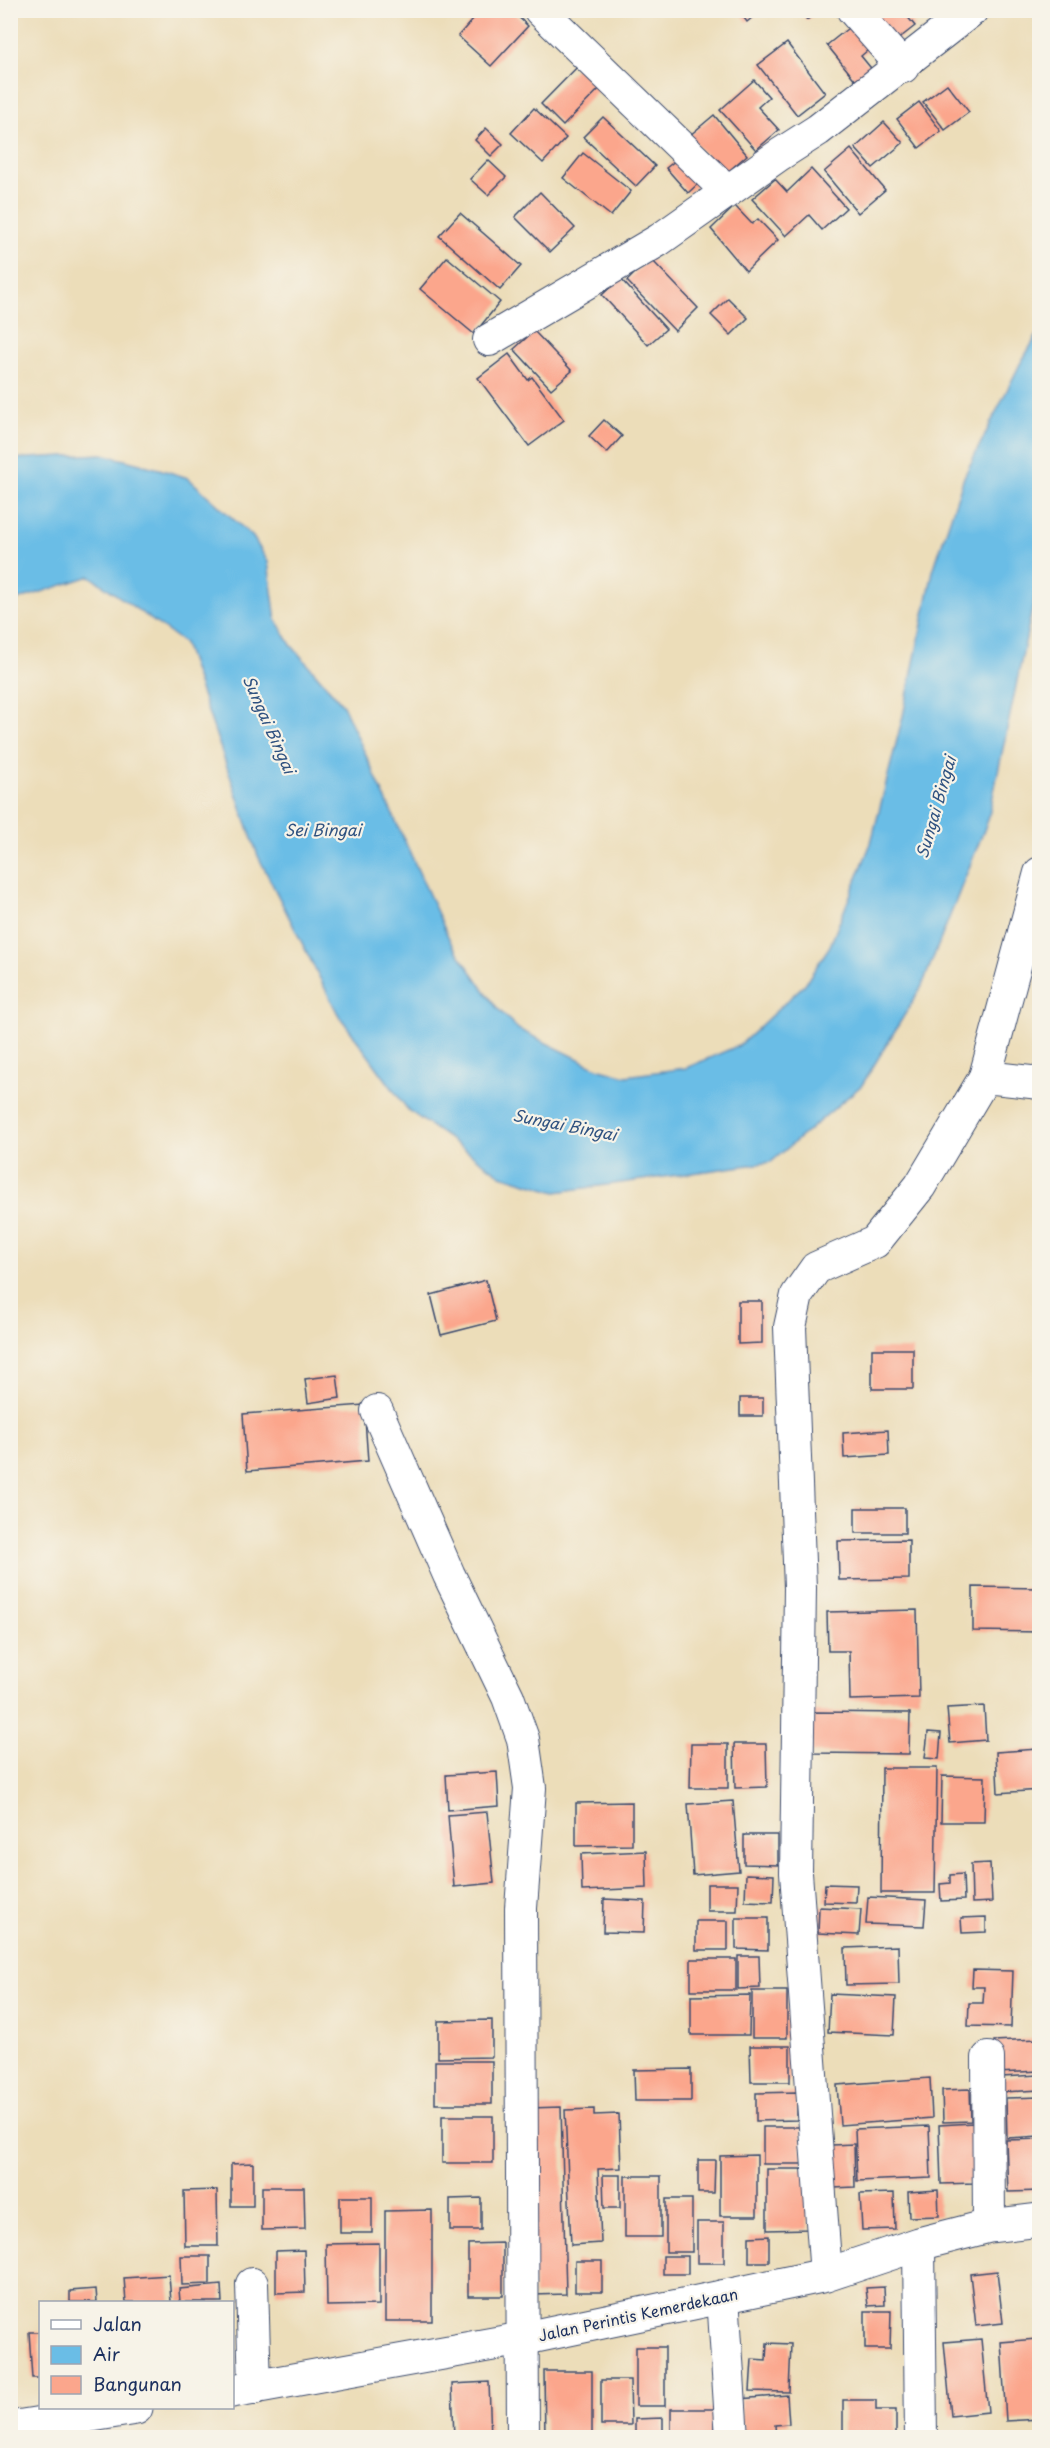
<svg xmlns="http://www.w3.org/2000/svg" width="1050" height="2448" viewBox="0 0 1050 2448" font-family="'Playpen Sans',sans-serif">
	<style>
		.water { fill: #6abde6; stroke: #4276a2; stroke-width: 1.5 }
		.building { fill: #fba68c }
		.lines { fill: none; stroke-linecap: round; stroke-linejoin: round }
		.street-casing { stroke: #3a496c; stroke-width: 34 }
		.secondary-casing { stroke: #3a496c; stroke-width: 35 }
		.street { stroke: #fff; stroke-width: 32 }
		.secondary { stroke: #fff; stroke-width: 33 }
		.labels { text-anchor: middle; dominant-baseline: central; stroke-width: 4.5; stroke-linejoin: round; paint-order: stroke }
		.street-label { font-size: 15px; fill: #1b2f5e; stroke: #f7f3e8 }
		.water-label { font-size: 16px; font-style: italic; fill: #2f5280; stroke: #f7f3e8 }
	</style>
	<rect width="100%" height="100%" fill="#f7f3e8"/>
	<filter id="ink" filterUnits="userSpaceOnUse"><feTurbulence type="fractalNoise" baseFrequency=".0167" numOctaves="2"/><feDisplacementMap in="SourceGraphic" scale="12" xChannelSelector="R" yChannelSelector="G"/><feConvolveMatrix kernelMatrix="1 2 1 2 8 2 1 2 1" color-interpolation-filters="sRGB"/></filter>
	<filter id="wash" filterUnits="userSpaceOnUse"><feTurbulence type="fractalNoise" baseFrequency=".008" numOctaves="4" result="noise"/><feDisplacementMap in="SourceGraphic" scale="24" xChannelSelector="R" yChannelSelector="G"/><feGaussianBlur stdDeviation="1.35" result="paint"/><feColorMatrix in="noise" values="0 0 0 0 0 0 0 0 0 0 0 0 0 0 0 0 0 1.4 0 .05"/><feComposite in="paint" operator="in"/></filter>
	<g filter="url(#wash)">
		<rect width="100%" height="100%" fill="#ecddb9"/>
		<path class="water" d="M1039,332V576L988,820L922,986L862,1085L771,1162L556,1192L501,1175L408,1110L338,1014L258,856L184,643L90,576L11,602V459L102,454L159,469L188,478L253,537L268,562L276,620L291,645L343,705L451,943L497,1008L518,1029L597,1068L626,1076L686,1068L740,1045L805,984L830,946L871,843L903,716L933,571L964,477L1020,364Z"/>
		<g id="blocks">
			<g class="building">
				<path d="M481,10H511L528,26L491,66L458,36Z"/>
				<path d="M738,10H761L747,22Z"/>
				<path d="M799,10H819L807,20Z"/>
				<path d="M865,10H902L915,26L892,44Z"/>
				<path d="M857,21L875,44L861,56L879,78L864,91L827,45Z"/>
				<path d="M787,43L825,93L797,115L758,65Z"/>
				<path d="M583,61L605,83L563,126L541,104Z"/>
				<path d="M754,80L769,97L758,107L779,130L756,150L720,110Z"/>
				<path d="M947,84L969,112L945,130L923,102Z"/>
				<path d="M919,102L941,131L919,148L897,119Z"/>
				<path d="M534,108L566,138L543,163L511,133Z"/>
				<path d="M714,115L747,155L723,176L689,136Z"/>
				<path d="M603,117L655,166L636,186L583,137Z"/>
				<path d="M884,122L903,143L873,168L855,148Z"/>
				<path d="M486,128L503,144L491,156L475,140Z"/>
				<path d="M851,149L885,190L858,213L824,172Z"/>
				<path d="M583,153L631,191L611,216L563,178Z"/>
				<path d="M681,156L702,180L688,193L666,168Z"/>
				<path d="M488,160L506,177L488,195L470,179Z"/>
				<path d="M811,169L846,208L822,230L809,215L786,236L752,199L775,179L787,192Z"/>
				<path d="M540,192L575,228L550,252L515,217Z"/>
				<path d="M735,206L752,224L758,219L778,240L746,271L711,229Z"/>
				<path d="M460,213L521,266L500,290L439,236Z"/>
				<path d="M447,257L500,302L474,334L420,289Z"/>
				<path d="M650,258L698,308L675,331L627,281Z"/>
				<path d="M620,278L666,329L648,345L602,295Z"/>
				<path d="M728,298L748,318L731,335L711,315Z"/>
				<path d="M534,331L572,371L551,389L514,349Z"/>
				<path d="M509,354L528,380L532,377L564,420L529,446L478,378Z"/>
				<path d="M604,420L622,436L607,453L589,436Z"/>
				<path d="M486,1280L496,1321L441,1335L431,1295Z"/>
				<path d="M738,1301H762V1343L738,1344Z"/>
				<rect x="872" y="1349" width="41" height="40"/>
				<path d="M337,1375L340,1398L308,1403L305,1379Z"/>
				<rect x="740" y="1398" width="23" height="18"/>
				<path d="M364,1405L368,1461L247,1471L243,1414Z"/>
				<path d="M888,1430L889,1455L844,1458L843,1433Z"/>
				<rect x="855" y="1508" width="50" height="25"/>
				<path d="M909,1540V1579L839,1580L838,1541Z"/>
				<path d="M973,1587L1040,1588V1632L973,1631Z"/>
				<path d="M917,1610L919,1698L850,1700L849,1651H828L827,1612Z"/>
				<path d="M984,1706L986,1740L950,1743L947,1708Z"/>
				<path d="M812,1712L910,1713L909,1754L812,1753Z"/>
				<path d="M928,1732L941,1733L939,1759L925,1758Z"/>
				<path d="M691,1744H728V1788H690Z"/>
				<path d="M734,1744H766L767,1787L735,1788Z"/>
				<path d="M1038,1749L1040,1790L998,1793L996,1752Z"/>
				<path d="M882,1768H937L935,1893H881Z"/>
				<path d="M497,1772L499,1806L448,1810L446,1775Z"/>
				<path d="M942,1776L985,1777L984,1822H941Z"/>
				<path d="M733,1801L739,1871L693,1875L688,1804Z"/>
				<path d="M632,1802V1845L576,1846V1803Z"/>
				<path d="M487,1812L494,1883L454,1887L448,1815Z"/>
				<path d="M744,1835H778V1865L744,1864Z"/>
				<path d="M646,1851L647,1888L582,1891L581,1854Z"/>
				<path d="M990,1863L992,1902L972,1903L971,1864Z"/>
				<path d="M746,1874L774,1875L773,1902L745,1901Z"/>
				<path d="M963,1874L964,1900L941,1901L940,1884L950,1883V1875Z"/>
				<path d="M707,1884H738L737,1911H707Z"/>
				<path d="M825,1884L857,1885L856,1903L824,1902Z"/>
				<path d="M868,1897L926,1900L924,1926L866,1924Z"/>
				<path d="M604,1899L645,1901L644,1933L603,1932Z"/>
				<path d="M819,1907L861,1909L859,1935L818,1933Z"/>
				<path d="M986,1917V1932L962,1933L961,1918Z"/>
				<path d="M736,1918H768V1950L736,1949Z"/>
				<rect x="696" y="1921" width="32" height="29"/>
				<path d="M898,1946L899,1984L846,1985L845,1948Z"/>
				<path d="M738,1956H759L760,1988L738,1989Z"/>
				<rect x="691" y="1959" width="45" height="31"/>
				<path d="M973,1970L1013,1971L1011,2027L968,2026L969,2003H983L984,1987H972Z"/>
				<rect x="752" y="1991" width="35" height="47"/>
				<path d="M830,1994L896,1997L894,2035L828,2032Z"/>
				<path d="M750,1995L749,2035H691V1996Z"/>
				<path d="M492,2020V2057L438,2058V2021Z"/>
				<path d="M1039,2039L1040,2071L995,2073L994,2041Z"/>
				<path d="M750,2046H790V2082H751Z"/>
				<rect x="435" y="2061" width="57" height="43"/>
				<path d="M691,2069V2101H635L634,2070Z"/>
				<path d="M1040,2075V2090L1002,2092L1001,2077Z"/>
				<path d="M930,2078L932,2118L840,2125L837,2085Z"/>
				<path d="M970,2089L971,2121L943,2122L942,2090Z"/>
				<path d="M797,2092V2120L756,2121V2093Z"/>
				<path d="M1040,2097V2136L1007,2138L1006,2098Z"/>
				<path d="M561,2107L566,2294L534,2295L529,2108Z"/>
				<path d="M594,2109V2115L619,2114L621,2168L598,2169L601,2243L571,2245L565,2110Z"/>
				<rect x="442" y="2116" width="51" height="47"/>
				<path d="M973,2123L975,2183L941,2184L939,2125Z"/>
				<path d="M929,2126L931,2178L857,2181L855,2129Z"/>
				<rect x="763" y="2127" width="39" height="37"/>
				<path d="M1040,2139V2191L1008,2192L1006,2140Z"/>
				<path d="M854,2144L855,2187L834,2188L832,2145Z"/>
				<path d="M757,2155V2216H720V2156Z"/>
				<path d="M698,2160H715L714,2193H698Z"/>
				<path d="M253,2163V2206H231V2164Z"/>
				<path d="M767,2169H808V2229L767,2230Z"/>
				<path d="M603,2175H620V2208H604Z"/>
				<rect x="625" y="2176" width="36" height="61"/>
				<path d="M262,2187H304L305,2229L262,2230Z"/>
				<path d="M217,2190L218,2246H185L184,2191Z"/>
				<path d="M938,2190L939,2216L909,2217L908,2192Z"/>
				<path d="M894,2193L895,2229L862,2230L860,2194Z"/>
				<rect x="340" y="2197" width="32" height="36"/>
				<path d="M481,2198V2230H450V2199Z"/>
				<rect x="666" y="2199" width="26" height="53"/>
				<path d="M432,2210V2321H385V2211Z"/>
				<rect x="697" y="2222" width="27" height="41"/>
				<path d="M769,2236V2262H749V2237Z"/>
				<path d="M379,2243V2305L327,2306L326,2244Z"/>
				<path d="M503,2243V2296H468V2244Z"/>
				<path d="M304,2250L305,2292L276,2293V2251Z"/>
				<path d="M181,2256H210V2284L182,2285Z"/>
				<rect x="663" y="2256" width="25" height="18"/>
				<rect x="575" y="2261" width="27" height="31"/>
				<path d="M997,2271L1003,2323L976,2326L970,2274Z"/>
				<path d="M169,2275L171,2302H126L124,2278Z"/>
				<path d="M221,2285L222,2302H180L179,2289Z"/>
				<path d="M884,2287L885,2305L868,2306L866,2288Z"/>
				<path d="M96,2289L97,2302H70V2291Z"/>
				<path d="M865,2311H891L890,2349H865Z"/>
				<path d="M29,2332H40V2378H32Z"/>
				<path d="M981,2339L988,2412L951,2416L944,2342Z"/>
				<path d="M1037,2339L1040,2346V2419L1006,2421L1001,2342Z"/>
				<path d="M767,2343L791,2344L789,2392L750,2391L752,2359L766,2360Z"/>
				<rect x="636" y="2347" width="29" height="59"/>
				<path d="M544,2371H592V2438H545Z"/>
				<path d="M601,2380H630L631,2425H601Z"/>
				<path d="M489,2382L491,2438H454L452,2384Z"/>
				<path d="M787,2395L789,2424L775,2425L776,2438H743L740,2399Z"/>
				<path d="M843,2400H876V2410H896V2438H843Z"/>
				<rect x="671" y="2409" width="44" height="29"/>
				<path d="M663,2418V2438H635V2419Z"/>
				<rect x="597" y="2435" width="28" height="3"/>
			</g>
		</g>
	</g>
	<g filter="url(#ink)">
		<use href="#blocks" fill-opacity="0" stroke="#3a496c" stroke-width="1.5"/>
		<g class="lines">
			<g class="street-casing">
				<g id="street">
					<path d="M540,10L727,191"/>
					<path d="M853,10L903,67"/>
					<path d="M489,340L659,240L779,155L818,130L972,10"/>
					<path d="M985,1077L1040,1083"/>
					<path d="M377,1411L449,1575L508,1697L523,1739L530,1788L521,1908L523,2438"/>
					<path d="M988,2058L989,2226"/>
					<path d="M919,2244L921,2438"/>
					<path d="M826,2275L796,1873L800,1588L790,1327L797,1295L816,1268L875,1242L920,1186L985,1077L1040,873"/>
					<path d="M252,2284L255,2388"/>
					<path d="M723,2296L732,2438"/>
				</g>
			</g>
			<g class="secondary-casing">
				<g id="secondary">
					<path d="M232,2391L521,2339L826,2275L919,2244L989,2226L1040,2220"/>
					<path d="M10,2428L136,2408"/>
				</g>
			</g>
			<use href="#street" class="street"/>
			<use href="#secondary" class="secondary"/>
		</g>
	</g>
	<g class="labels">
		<g class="street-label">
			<text transform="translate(638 2314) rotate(-12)">Jalan Perintis Kemerdekaan</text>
		</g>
		<g class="water-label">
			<text transform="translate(270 724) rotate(66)">Sungai Bingai</text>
			<text transform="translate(935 807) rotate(-74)">Sungai Bingai</text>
			<text x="323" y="829">Sei Bingai</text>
			<text transform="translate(565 1124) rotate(11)">Sungai Bingai</text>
		</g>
	</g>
	<rect width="1050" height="2448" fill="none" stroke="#f7f3e8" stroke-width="36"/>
	<rect x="39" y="2301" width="195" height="108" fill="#f7f3e8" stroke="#9fa5b1" stroke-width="1.5"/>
	<rect x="51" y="2320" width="30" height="9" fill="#ffffff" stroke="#9fa5b1" stroke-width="1.5"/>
	<text x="93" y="2331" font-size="18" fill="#1b2f5e">Jalan</text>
	<rect x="51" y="2346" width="30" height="18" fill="#6abde6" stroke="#9fa5b1" stroke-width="1.5"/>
	<text x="93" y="2361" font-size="18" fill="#1b2f5e">Air</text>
	<rect x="51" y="2376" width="30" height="18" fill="#fba68c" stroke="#9fa5b1" stroke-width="1.5"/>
	<text x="93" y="2391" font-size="18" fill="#1b2f5e">Bangunan</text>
</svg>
